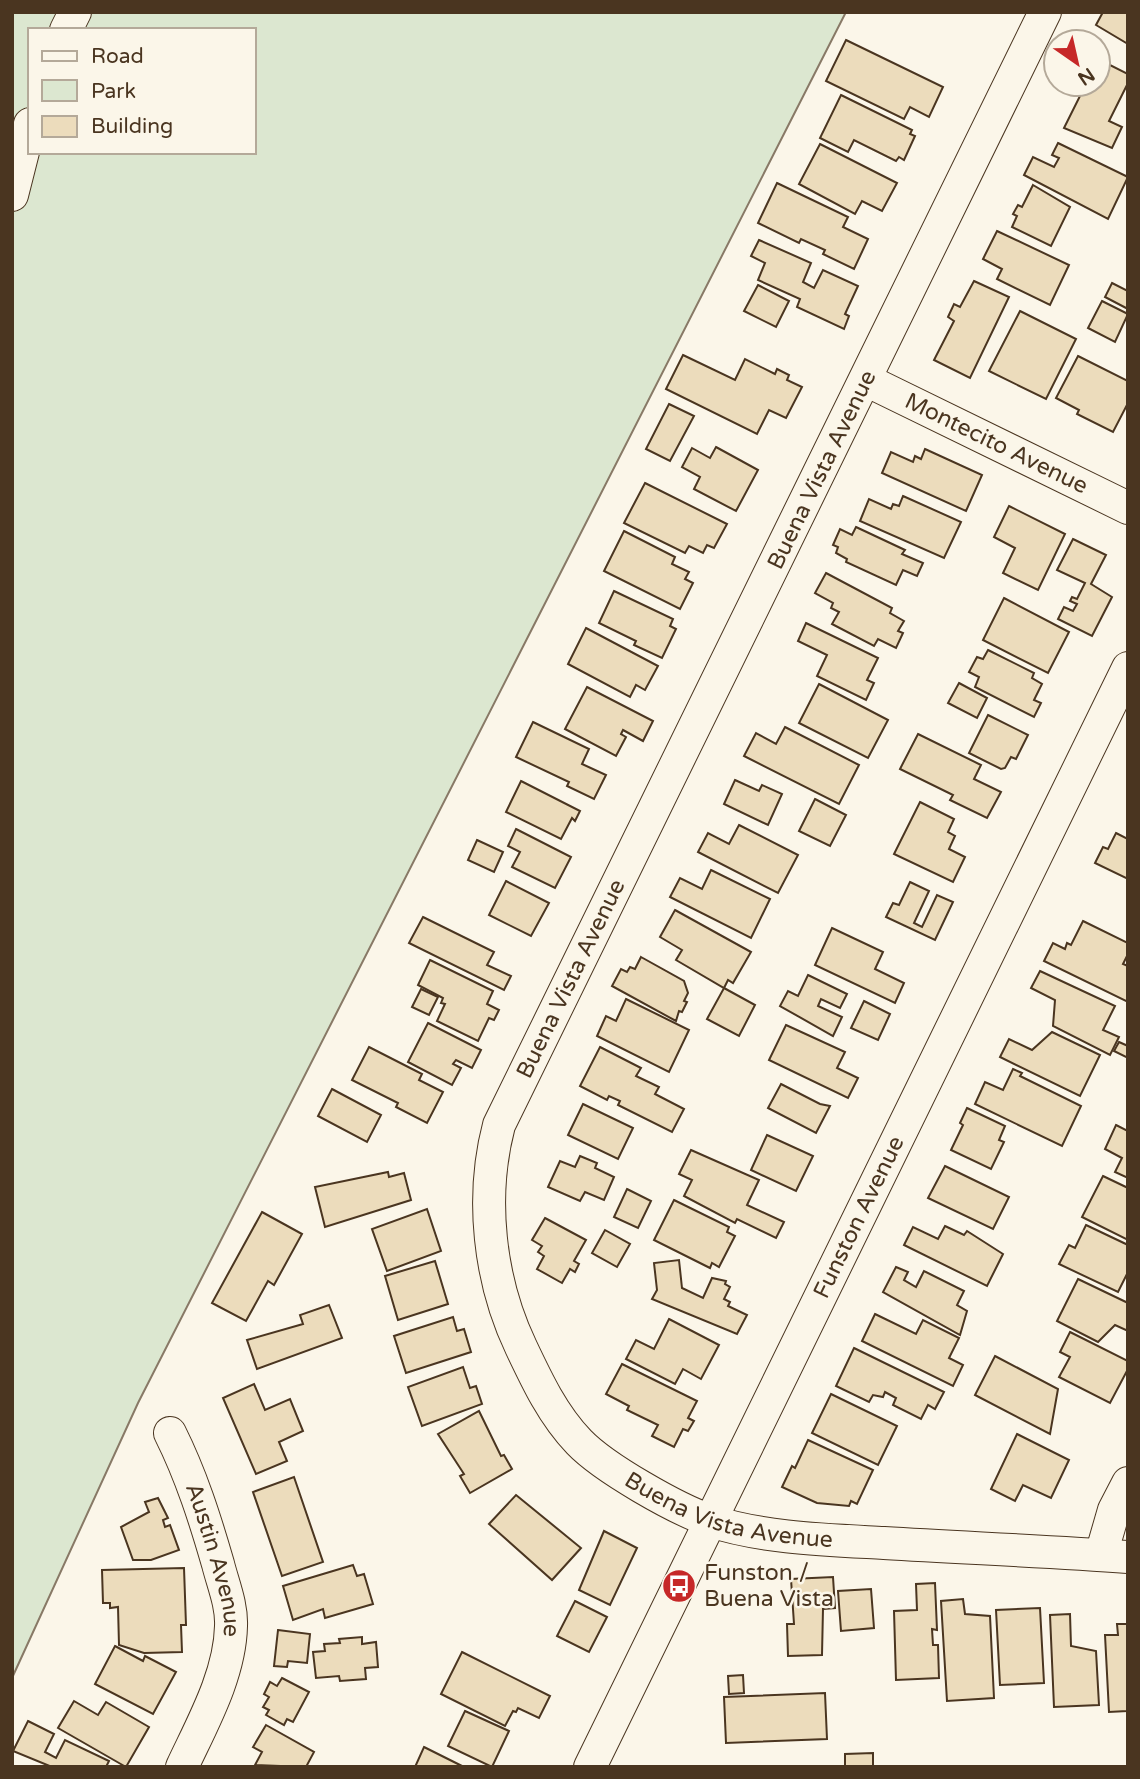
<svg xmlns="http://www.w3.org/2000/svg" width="1140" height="1779" viewBox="0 0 1140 1779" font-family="'Varela Round',sans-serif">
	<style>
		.green { fill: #dce7d0; stroke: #887966; stroke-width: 2; fill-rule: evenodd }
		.building { fill: #ecdcbc; stroke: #4a3520; stroke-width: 2 }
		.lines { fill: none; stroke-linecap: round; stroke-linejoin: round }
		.minor-casing { stroke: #4a3520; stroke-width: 34 }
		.minor { stroke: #fbf6e9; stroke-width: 32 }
		.labels { text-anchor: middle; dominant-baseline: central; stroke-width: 5; stroke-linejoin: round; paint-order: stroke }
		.street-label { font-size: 23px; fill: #4a3520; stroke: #fbf6e9 }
		.poi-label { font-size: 23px; fill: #4a3520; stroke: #fbf6e9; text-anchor: start }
	</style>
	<rect width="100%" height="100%" fill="#fbf6e9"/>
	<path class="green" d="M12,12H846L138,1403L12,1678ZM30,30H254V152H30Z"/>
	<g class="building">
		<path d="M1103,12H1128V44L1096,25Z"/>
		<path d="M846,40L943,87L929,117L910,107L904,119L826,81Z"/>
		<path d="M1098,59L1128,74V83L1109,121L1122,127L1112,148L1064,128L1080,96L1076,94L1081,84H1098Z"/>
		<path d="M841,95L912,130L910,134L915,136L904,160L899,157L896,161L854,140L848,152L820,138Z"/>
		<path d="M1058,143L1128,177L1108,219L1024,175L1033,157L1054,167L1059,158L1052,155Z"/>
		<path d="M820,144L897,183L882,211L862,201L855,214L799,184Z"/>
		<path d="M777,183L848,217L843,227L868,239L854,269L823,254L825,250L801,239L799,243L758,223Z"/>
		<path d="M1033,185L1070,207L1051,246L1012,227L1017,216L1013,214L1018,205L1022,207Z"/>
		<path d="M997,231L1069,265L1050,305L997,279L1002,269L983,259Z"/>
		<path d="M759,240L811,263L803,282L814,288L823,270L858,286L845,314L849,316L844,329L797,307L800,299L758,280L765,263L751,256Z"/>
		<path d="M974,281L1009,297L970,378L934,360L954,321L948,317L954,304L960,307Z"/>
		<path d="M1112,283L1128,291V309L1105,297Z"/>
		<path d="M758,285L789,301L776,327L744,311Z"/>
		<path d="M1102,301L1128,314L1115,342L1088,328Z"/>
		<path d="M1020,311L1076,339L1046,399L989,371Z"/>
		<path d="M683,355L735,380L745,359L775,374L777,369L789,375L787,380L802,387L786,418L769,410L757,434L666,389Z"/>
		<path d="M1078,356L1128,381V403L1113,432L1077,414L1079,410L1056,398Z"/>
		<path d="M669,404L694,416L670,461L646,449Z"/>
		<path d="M716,447L758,470L736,511L694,489L700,477L682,467L692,448L710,458Z"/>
		<path d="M925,449L982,475L966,511L882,473L891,452L913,462L915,456L921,459Z"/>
		<path d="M645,483L727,524L714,548L707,545L703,553L689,546L685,553L624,523Z"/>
		<path d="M903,496L961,522L944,558L860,521L869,499L891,509L893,504L899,506Z"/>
		<path d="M1009,506L1065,534L1038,590L1003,573L1015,548L994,537Z"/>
		<path d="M856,527L905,550L902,554L923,563L917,576L903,570L896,585L846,562L847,559L836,553L838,547L833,545L840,529L852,535Z"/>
		<path d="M624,531L675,557L672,564L689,572L685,579L693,583L680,609L604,571Z"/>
		<path d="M1073,539L1106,555L1091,584L1112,597L1092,636L1058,619L1064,607L1073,611L1077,604L1070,601L1072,597L1077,599L1085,583L1057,570Z"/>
		<path d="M826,573L892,608L890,613L904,621L898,631L903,633L896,648L878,639L874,646L832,624L839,612L831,608L833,603L815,593Z"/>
		<path d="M614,591L673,619L670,626L676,629L662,658L634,645L636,641L599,623Z"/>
		<path d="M1004,598L1069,632L1048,673L983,640Z"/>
		<path d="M806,623L878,658L867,680L874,683L866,700L817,676L827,655L798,641Z"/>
		<path d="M586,628L658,666L645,690L636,685L630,697L568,664Z"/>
		<path d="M988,650L1034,673L1032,678L1042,684L1034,700L1041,703L1034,717L975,687L979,677L969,672L977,657L983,659Z"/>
		<path d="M959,683L987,698L977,718L948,703Z"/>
		<path d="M819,684L888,720L868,758L799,723Z"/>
		<path d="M587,687L653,721L643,741L623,730L621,734L626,737L616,756L565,729Z"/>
		<path d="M988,715L1028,735L1016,759L1011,757L1005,768L1001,769L969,753Z"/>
		<path d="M533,722L589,749L582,764L606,775L594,799L567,786L569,782L516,757Z"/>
		<path d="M785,727L859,765L839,804L744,756L756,733L776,744Z"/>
		<path d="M918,734L981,765L974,779L1001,792L987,818L950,800L953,795L900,769Z"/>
		<path d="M735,780L759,791L762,785L782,794L768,825L724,804Z"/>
		<path d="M521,781L580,811L575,821L572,818L561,839L506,812Z"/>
		<path d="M815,799L846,815L830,846L799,831Z"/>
		<path d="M920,802L954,819L948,832L955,836L949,849L965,857L953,882L894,854Z"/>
		<path d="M739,825L798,855L778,893L698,852L708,833L729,844Z"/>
		<path d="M516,829L571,857L555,888L512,867L520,852L508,846Z"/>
		<path d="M1116,833L1128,839V879L1095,863L1103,847L1108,849Z"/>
		<path d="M477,840L503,852L494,872L468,860Z"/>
		<path d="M711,870L770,899L751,938L670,897L680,878L702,889Z"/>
		<path d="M506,881L549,903L531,936L489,915Z"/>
		<path d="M910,882L929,891L914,923L922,927L937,895L953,902L935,940L886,917L893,903L899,905Z"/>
		<path d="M675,910L751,952L733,983L728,980L724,988L676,960L682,950L660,937Z"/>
		<path d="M423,917L494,952L487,965L511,976L504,990L409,943Z"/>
		<path d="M1083,921L1128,943V954L1123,964L1128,966V1002L1044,961L1053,943L1065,949L1067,943L1071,945Z"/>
		<path d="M832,928L883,952L875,969L904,983L895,1003L815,965Z"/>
		<path d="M641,957L684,981L688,993L684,1001L687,1002L682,1012L679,1011L676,1021L612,986L621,969L627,972L630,967L635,969Z"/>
		<path d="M430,960L493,991L487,1004L499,1010L494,1020L489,1018L478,1041L437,1021L445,1004L441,1003L443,998L418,985Z"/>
		<path d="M1040,971L1115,1006L1103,1030L1119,1037L1110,1055L1053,1026L1055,1000L1031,988Z"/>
		<path d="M808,975L847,994L840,1008L821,999L818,1006L842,1017L833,1036L780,1006L788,991L798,996Z"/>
		<path d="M724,988L755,1005L739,1036L707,1019Z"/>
		<path d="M421,989L438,997L429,1015L412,1007Z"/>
		<path d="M626,999L689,1030L669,1072L597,1036L606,1016L616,1021Z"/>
		<path d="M864,1001L890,1014L878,1040L851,1028Z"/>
		<path d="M428,1023L481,1050L472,1068L456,1060L453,1064L461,1068L452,1085L408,1062Z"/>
		<path d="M786,1025L845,1052L837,1068L858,1078L848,1098L769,1060Z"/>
		<path d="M1052,1032L1100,1055L1080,1096L1000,1057L1009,1039L1032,1050Z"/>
		<path d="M1119,1042L1128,1046V1058L1114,1051Z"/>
		<path d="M369,1047L422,1074L419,1080L443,1092L427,1123L396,1107L398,1103L352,1080Z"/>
		<path d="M600,1047L641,1068L636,1076L659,1087L655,1094L684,1109L672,1132L618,1105L620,1101L609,1096L607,1100L580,1086Z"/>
		<path d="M1013,1069L1022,1073L1020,1076L1081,1106L1062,1146L975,1104L985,1082L1003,1090Z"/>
		<path d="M781,1084L820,1104L830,1106L816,1133L768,1108Z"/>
		<path d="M332,1089L381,1115L367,1142L318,1116Z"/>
		<path d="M583,1104L633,1128L618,1159L568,1135Z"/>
		<path d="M967,1108L1005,1126L999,1140L1004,1142L991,1169L951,1150L963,1125L960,1123Z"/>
		<path d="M1116,1125L1128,1131V1178L1115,1172L1122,1158L1105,1149Z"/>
		<path d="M767,1135L813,1156L796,1191L751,1170Z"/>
		<path d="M691,1150L759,1180L747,1205L784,1222L776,1238L737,1219L735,1223L684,1196L692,1180L679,1174Z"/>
		<path d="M580,1156L597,1163L595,1168L614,1177L604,1200L585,1192L580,1201L548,1187L560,1161L575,1167Z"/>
		<path d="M945,1166L1009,1197L993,1229L928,1198Z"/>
		<path d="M388,1172L389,1177L404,1173L411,1200L325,1227L315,1187Z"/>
		<path d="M1103,1176L1128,1188V1240L1082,1217Z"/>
		<path d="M627,1189L651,1201L638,1228L614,1217Z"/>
		<path d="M674,1200L729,1227L727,1232L735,1236L719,1267L712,1263L710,1268L654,1240Z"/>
		<path d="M427,1209L441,1251L387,1271L372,1229Z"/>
		<path d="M262,1212L302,1234L274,1285L268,1281L246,1321L212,1303Z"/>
		<path d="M545,1218L586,1240L574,1261L579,1264L575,1272L570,1269L562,1283L537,1269L544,1256L538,1252L542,1246L532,1240Z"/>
		<path d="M1086,1225L1128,1245V1272L1118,1292L1059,1264L1069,1245L1075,1248Z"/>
		<path d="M945,1226L964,1235L967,1231L1003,1254L987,1286L904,1245L913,1227L938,1239Z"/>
		<path d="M605,1230L630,1244L617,1267L592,1253Z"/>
		<path d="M679,1260L682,1288L703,1298L712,1278L726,1281L725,1284L730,1287L724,1299L730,1302L728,1306L747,1315L737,1334L652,1299L657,1290L654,1263Z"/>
		<path d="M435,1261L448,1304L398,1320L385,1276Z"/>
		<path d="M896,1267L908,1272L904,1280L916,1287L924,1271L964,1291L957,1305L967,1311L960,1335L883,1292Z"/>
		<path d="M1078,1279L1128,1303V1331L1115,1325L1098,1342L1057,1321Z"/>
		<path d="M329,1305L342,1338L257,1369L247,1340L303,1324L300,1315Z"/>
		<path d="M875,1314L916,1334L923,1320L959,1338L949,1358L963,1365L953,1386L862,1341Z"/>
		<path d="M453,1317L457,1331L464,1329L471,1352L406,1373L394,1336Z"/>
		<path d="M669,1319L719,1345L701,1379L683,1369L675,1384L626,1359L636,1340L654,1349Z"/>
		<path d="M1070,1332L1128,1361V1369L1110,1403L1059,1377L1070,1357L1060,1352Z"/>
		<path d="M854,1348L944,1392L935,1409L928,1405L921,1419L893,1405L896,1398L885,1392L883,1397L873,1395L869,1402L836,1386Z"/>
		<path d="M995,1356L1058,1389L1050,1434L975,1395Z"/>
		<path d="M622,1364L697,1401L688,1418L694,1421L688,1431L683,1429L674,1447L652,1436L658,1425L627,1410L629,1406L606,1394Z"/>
		<path d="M463,1367L470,1388L476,1386L482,1404L422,1426L408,1387Z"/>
		<path d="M254,1384L265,1410L290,1399L303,1431L279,1442L287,1461L256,1474L223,1398Z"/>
		<path d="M831,1394L897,1426L878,1465L812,1433Z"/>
		<path d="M479,1411L501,1456L504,1455L512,1469L470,1493L460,1476L464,1474L438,1434Z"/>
		<path d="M1017,1434L1069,1460L1051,1498L1023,1485L1015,1501L991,1489Z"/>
		<path d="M808,1440L873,1470L857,1504L851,1501L849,1506L817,1503L782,1487L792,1466L795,1468Z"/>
		<path d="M294,1477L323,1562L282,1576L253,1492Z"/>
		<path d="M516,1495L581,1548L552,1580L489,1524Z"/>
		<path d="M158,1498L168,1518L163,1520L165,1527L170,1525L179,1550L151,1560H133L121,1527L149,1512L145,1502Z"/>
		<path d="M604,1531L637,1548L610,1605L579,1590Z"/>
		<path d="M353,1565L357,1576L364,1574L373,1604L325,1618L323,1609L293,1620L283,1586Z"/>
		<path d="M184,1568L186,1625H181L182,1652L144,1653L119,1645L118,1607L110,1608V1603H103L102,1570Z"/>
		<path d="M833,1577L835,1608L823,1609L822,1655L788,1656L787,1624H794L791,1579Z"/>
		<path d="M935,1583L937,1630L932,1629L933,1645H938L939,1678L896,1680L894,1611L917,1610L916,1584Z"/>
		<path d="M871,1589L874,1628L841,1631L838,1591Z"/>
		<path d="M963,1599L965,1614L990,1616L994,1698L947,1701L941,1601Z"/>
		<path d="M575,1601L607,1617L589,1652L557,1636Z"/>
		<path d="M1040,1608L1044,1683L1000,1685L996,1610Z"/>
		<path d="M1070,1614L1071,1646L1096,1651L1099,1705L1054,1707L1050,1615Z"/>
		<path d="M1117,1624H1128V1702L1127,1711L1109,1712L1105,1635H1118Z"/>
		<path d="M278,1630L310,1634L307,1663L288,1661L287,1667L274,1666Z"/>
		<path d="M362,1637V1644L376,1642L378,1667L365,1668L366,1679L340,1681L339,1676L316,1678L313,1652L325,1651L324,1644L340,1643L339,1639Z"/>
		<path d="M115,1646L143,1661L145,1656L176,1672L153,1714L95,1684Z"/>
		<path d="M462,1652L550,1696L539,1718L518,1708L516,1712L513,1711L505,1726L441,1694Z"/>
		<path d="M743,1675L744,1693L729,1694L728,1676Z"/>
		<path d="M282,1678L309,1692L293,1722L287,1719L284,1725L266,1715L269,1710L263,1707L269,1697L264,1694L270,1682L277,1686Z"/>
		<path d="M825,1693L827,1739L726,1743L724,1697Z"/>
		<path d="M74,1701L98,1715L106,1702L149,1727L126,1767L58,1728Z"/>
		<path d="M465,1711L509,1731L492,1767L448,1746Z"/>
		<path d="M28,1721L54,1734L45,1752L56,1758L65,1740L109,1761L106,1767H52L13,1751Z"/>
		<path d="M266,1725L314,1752L306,1767L255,1765L262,1752L253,1747Z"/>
		<path d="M424,1747L464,1767H415Z"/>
		<path d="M873,1753V1767H845V1754Z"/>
	</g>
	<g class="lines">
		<g class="minor-casing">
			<g id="minor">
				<path id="s1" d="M1045,12L499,1125C480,1197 489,1280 521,1347C537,1381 553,1415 579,1442C604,1468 676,1509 711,1521C761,1538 830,1540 884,1543C965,1548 1047,1551 1128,1557"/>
				<path d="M66,30L75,12"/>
				<path d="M12,195L30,124"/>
				<path id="s2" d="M866,380L1128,508"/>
				<path id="s3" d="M170,1433C191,1475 205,1519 218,1564C223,1584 232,1605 231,1626C230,1675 202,1724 182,1767"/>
				<path d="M1101,1555L1114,1510L1128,1483"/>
				<path id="s4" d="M590,1767L1128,668"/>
			</g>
		</g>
		<use href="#minor" class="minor"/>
	</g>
	<defs>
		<g id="bus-disc" transform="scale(1.75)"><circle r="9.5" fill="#c62828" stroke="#fbf6e9"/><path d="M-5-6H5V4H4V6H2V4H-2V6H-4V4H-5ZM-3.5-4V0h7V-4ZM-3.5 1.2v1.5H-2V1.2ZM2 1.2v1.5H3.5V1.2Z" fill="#fff"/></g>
	</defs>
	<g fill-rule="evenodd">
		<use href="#bus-disc" x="679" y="1586"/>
	</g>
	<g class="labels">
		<g class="street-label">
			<text stroke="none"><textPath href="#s2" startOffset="145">Montecito Avenue</textPath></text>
			<text transform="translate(822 470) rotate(-64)">Buena Vista Avenue</text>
			<text transform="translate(571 979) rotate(-64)">Buena Vista Avenue</text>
			<text stroke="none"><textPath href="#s4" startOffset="612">Funston Avenue</textPath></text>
			<text stroke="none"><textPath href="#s1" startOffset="1748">Buena Vista Avenue</textPath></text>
			<text stroke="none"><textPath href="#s3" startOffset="135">Austin Avenue</textPath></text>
		</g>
		<g class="poi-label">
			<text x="704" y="1573">Funston /<tspan x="704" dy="26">Buena Vista</tspan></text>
		</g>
	</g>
	<rect width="1140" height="1779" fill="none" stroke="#4a3520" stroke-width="28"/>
	<rect x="28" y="28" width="228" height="126" fill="#fbf6e9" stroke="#b4a999" stroke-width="2"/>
	<rect x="42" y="51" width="35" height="10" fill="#fbf6e9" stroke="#b4a999" stroke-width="2"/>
	<text x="91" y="63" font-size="21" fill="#4a3520">Road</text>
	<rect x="42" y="80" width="35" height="21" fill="#dce7d0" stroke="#b4a999" stroke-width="2"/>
	<text x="91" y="98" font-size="21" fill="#4a3520">Park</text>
	<rect x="42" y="116" width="35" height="21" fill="#ecdcbc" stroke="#b4a999" stroke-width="2"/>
	<text x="91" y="133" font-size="21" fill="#4a3520">Building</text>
	<g transform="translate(1077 63) rotate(146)"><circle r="33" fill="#fbf6e9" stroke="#b4a999" stroke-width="2"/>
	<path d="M0-5L12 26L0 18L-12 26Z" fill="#c62828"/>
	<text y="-10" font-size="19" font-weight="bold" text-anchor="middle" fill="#4a3520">N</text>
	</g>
</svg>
